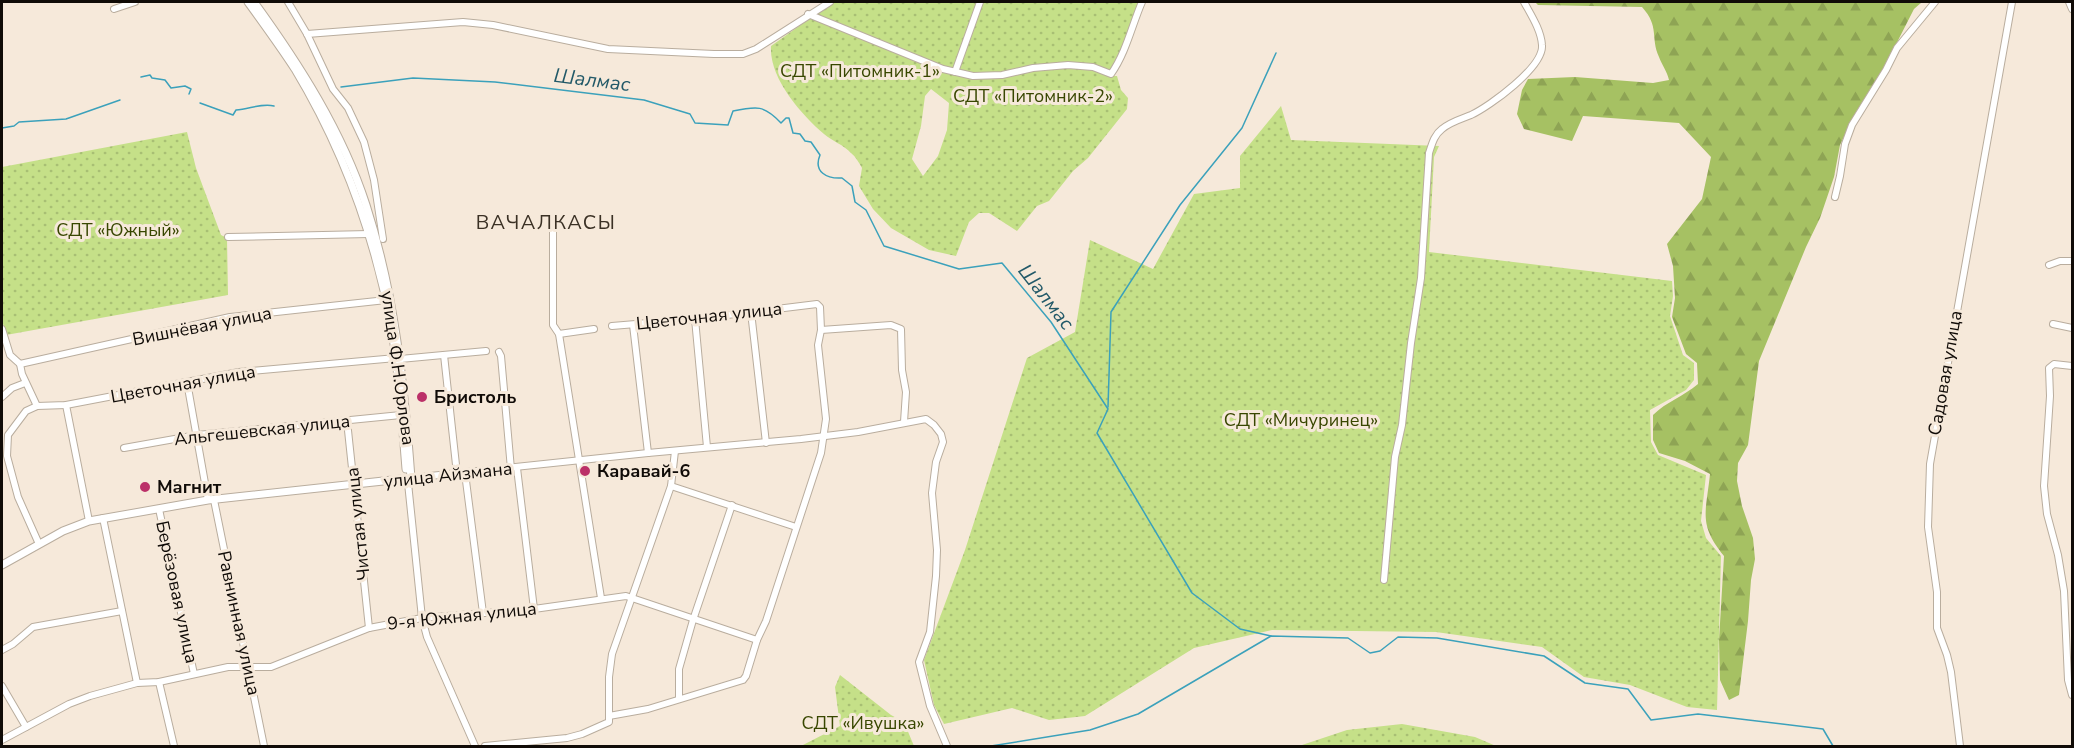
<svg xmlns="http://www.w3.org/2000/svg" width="2074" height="748" viewBox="0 0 2074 748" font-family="'Nunito Sans',sans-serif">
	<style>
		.grass { fill: url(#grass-dots); fill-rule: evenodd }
		.forest { fill: url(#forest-firs) }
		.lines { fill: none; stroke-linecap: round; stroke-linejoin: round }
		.stream { stroke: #3ba1bb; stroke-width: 1.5 }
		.minor-casing { stroke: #b9ad9e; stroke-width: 8 }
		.tertiary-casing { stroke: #b9ad9e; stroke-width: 9 }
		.minor { stroke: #fff; stroke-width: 6 }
		.tertiary { stroke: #fff; stroke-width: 7 }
		.poi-dot { fill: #bb3068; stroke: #f6e9da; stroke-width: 2 }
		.labels { text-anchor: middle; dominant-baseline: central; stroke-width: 6; stroke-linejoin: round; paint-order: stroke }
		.park-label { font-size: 18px; fill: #384700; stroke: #f6e9da }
		.street-label { font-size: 18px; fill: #100b07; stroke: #f6e9da }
		.poi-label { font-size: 18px; font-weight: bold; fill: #100b07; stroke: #f6e9da; text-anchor: start }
		.water-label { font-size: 20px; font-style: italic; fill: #225968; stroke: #f6e9da }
		.neighbourhood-label { font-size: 20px; letter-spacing: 1.5px; fill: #3b3125; stroke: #f6e9da }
	</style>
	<defs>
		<pattern id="grass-dots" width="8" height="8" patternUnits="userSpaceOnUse" patternTransform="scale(1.5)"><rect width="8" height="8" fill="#c5e088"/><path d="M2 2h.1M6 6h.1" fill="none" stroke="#a8bf74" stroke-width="1.8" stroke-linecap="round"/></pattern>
		<pattern id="forest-firs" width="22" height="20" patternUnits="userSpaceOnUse" patternTransform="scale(1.5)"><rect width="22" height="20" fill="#a6c163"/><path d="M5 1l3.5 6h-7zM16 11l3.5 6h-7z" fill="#8ea454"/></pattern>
	</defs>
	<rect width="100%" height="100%" fill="#f6e9da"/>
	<g class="grass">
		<path d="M833,2H1141L1113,76H1117L1121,90L1128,98L1127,109L1088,158L1073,171L1049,201L1037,206L1017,231L989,213H979L969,222L956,256L929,250L891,228L873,209L859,186L862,168C859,163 856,157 851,153C844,145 832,141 824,134C801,114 769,78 771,46ZM931,89L949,103L947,130L938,156L923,176L912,159L921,126L925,96Z"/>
		<path d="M1281,106L1291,140L1439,146L1434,157L1429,252L1672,281L1673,296L1670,316L1683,355L1694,363V380L1686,390L1650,410L1651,442L1658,455L1706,475L1701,521L1706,538L1721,556L1717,710L1687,707L1630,685L1584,677L1542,647L1436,632L1272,630L1194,648L1085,716L1049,720L1012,708L944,724L934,705L924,660L965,550L1027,358L1075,332L1090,240L1153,269L1194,194L1240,188V156Z"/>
		<path d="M187,132L196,168L221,235L227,238L228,295L6,335L2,320V167Z"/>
		<path d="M840,675L891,715L904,722L914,746H801L840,726L835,687Z"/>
		<path d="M1402,724L1475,737L1496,746H1299L1347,730Z"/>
	</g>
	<path class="forest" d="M1535,2H1922L1914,9L1886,64L1856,112L1840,145L1834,177L1820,218L1806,247L1759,361L1748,445L1738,463L1737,481L1742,506L1753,538L1755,559L1751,580L1748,621L1739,695L1729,700L1720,680L1719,640L1724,556C1698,524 1706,513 1710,474L1685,461L1659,453L1653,440V415C1666,402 1684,396 1698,384L1697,363L1686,354L1672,317L1675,298L1673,266L1667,244L1702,199L1711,157L1679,123L1583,116L1572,141L1524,129L1517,114L1522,90L1528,79L1575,77L1653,83L1669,80C1667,71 1662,65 1659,57C1650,37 1660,27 1642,7L1538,5Z"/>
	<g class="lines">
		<g class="stream">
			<path d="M141,77L150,75L152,78L165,80L171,88L185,86L191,89L189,94"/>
			<path d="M341,87L413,78L495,82L644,100L690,114L695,123L728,125L733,111C757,106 764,105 781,123L786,118H789L793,133L800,134L805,141L811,142L820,155C813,172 827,179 842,178L852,186L855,202L866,210L884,246L959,269L1002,263L1051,322L1108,409L1097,433L1192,593L1240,629L1271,636"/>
			<path d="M200,103L233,115L236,110C250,109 261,103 274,106"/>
			<path d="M2,128L14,126L19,122L66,119L120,100"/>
			<path d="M1108,407L1111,312L1180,205L1242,128L1276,53"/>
			<path d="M991,746L1090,730L1138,714L1271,636L1348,638L1370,653L1380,651L1398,637L1437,638L1544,656L1585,683L1628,689L1651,720L1698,714L1823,729L1833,746"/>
		</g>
		<g class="minor-casing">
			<g id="minor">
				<path d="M288,2L307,34L333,89L348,108L364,142L374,180L383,239"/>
				<path d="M2069,2L2072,9"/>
				<path d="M114,9L135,2"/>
				<path d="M808,14L943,69L973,76L1002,75L1033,68L1068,65L1093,67L1111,74C1126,53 1132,25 1142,2"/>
				<path d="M307,34L463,22L493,25L608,49L714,54H743L756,49L830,2"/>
				<path d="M955,72L980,2"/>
				<path d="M1835,197L1840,176L1845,144L1852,125L1886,70L1897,48L1935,2"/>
				<path d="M553,229V325L559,334L601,598"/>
				<path d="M228,237L369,234"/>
				<path d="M2049,265L2060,261H2072"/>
				<path d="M751,312L766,443"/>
				<path d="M695,319L707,447"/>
				<path d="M2053,324L2072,328"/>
				<path d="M633,325L648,453"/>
				<path d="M2,329L10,355L20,364L22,374L37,406"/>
				<path d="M821,330L891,325L901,329L902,370L906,392L904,422"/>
				<path d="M559,334L594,329"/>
				<path d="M499,352L501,356L511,469"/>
				<path d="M444,355L457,474"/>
				<path d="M400,359L486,351"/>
				<path d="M20,364L230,317L386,300"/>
				<path d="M2072,366L2054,364L2049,368L2050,396L2044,486L2047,514L2058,555L2064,591L2068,680L2072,695"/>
				<path d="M187,382L208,500"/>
				<path d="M2,397L12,388L25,383"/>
				<path d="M66,405L89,521"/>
				<path d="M347,421L369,628"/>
				<path d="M124,448L197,435L401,415"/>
				<path d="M517,468L534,609"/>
				<path d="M465,473L483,613"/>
				<path d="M408,483L422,618L427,637L475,746"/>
				<path d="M409,485L411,478L648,453L801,439L858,432L926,419L934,425L941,434L943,442L936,462L932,493L937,550L936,576L930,632L919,662L930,706L947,746"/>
				<path d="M671,486L796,527"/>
				<path d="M214,500L264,746"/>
				<path d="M159,509L194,674"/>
				<path d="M103,518L137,683"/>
				<path d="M39,544L18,497L7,456L8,435L26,411L37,406L66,405L239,372L396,358"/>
				<path d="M1384,580L1395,457L1402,425L1411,343L1421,278L1429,153C1432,144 1434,135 1442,129C1450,122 1461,119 1471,115C1490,106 1544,67 1542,45C1541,30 1531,15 1524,2"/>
				<path d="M2,650L13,644L33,627L122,611"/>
				<path d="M159,682L174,746"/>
				<path d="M2,686L26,727"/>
				<path d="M679,698V669L693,620L732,505"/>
				<path d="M609,716L648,709L743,680L746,676L757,640L766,621L821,453L826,419L818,345L821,330L820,307L817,304L695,319L612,326"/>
				<path d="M2,740L69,704L90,696L137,683L159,682L228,667H271L369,628L422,618L534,609L626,596L757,640"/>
				<path d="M485,746L567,738L582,734L609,722V677L612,654L671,486L675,451"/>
				<path d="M1960,746L1951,672L1947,655L1937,628V592L1928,527L1930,464L2012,2"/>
			</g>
		</g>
		<g class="tertiary-casing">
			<g id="tertiary">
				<path d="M248,2C264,24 280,46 295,69C342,147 374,234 391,324C399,372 402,420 406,469"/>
				<path d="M2,565L63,531L89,521L208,500L411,478C404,384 395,295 366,205C342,131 299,64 254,2"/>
			</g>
		</g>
		<use href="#minor" class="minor"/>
		<use href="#tertiary" class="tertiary"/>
	</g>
	<g class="poi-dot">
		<circle cx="422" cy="397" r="6"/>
		<circle cx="585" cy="471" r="6"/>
		<circle cx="145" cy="487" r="6"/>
	</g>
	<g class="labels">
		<g class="park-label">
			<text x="860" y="71">СДТ «Питомник-1»</text>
			<text x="1033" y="96">СДТ «Питомник-2»</text>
			<text x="118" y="230">СДТ «Южный»</text>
			<text x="1301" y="420">СДТ «Мичуринец»</text>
			<text x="863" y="723">СДТ «Ивушка»</text>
		</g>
		<g class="street-label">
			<text transform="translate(709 316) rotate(-6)">Цветочная улица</text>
			<text transform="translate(202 326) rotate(-11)">Вишнёвая улица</text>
			<text transform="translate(398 368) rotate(82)">улица Ф.Н.Орлова</text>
			<text transform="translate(1945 373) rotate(-80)">Садовая улица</text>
			<text transform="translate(183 384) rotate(-10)">Цветочная улица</text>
			<text transform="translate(262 430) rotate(-6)">Альгешевская улица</text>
			<text transform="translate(448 475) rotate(-6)">улица Айзмана</text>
			<text transform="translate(358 524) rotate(-96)">Чистая улица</text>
			<text transform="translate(177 592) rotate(78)">Берёзовая улица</text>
			<text transform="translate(462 616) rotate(-6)">9-я Южная улица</text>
			<text transform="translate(239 623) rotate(78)">Равнинная улица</text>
		</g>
		<g class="poi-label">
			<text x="434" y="397">Бристоль</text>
			<text x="597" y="471">Каравай-6</text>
			<text x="157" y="487">Магнит</text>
		</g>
		<g class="water-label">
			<text transform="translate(592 80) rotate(7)">Шалмас</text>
			<text transform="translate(1046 297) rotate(52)">Шалмас</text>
		</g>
		<g class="neighbourhood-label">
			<text x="546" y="222">ВАЧАЛКАСЫ</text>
		</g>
	</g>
	<rect width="2074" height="748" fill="none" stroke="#100b07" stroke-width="6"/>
</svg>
